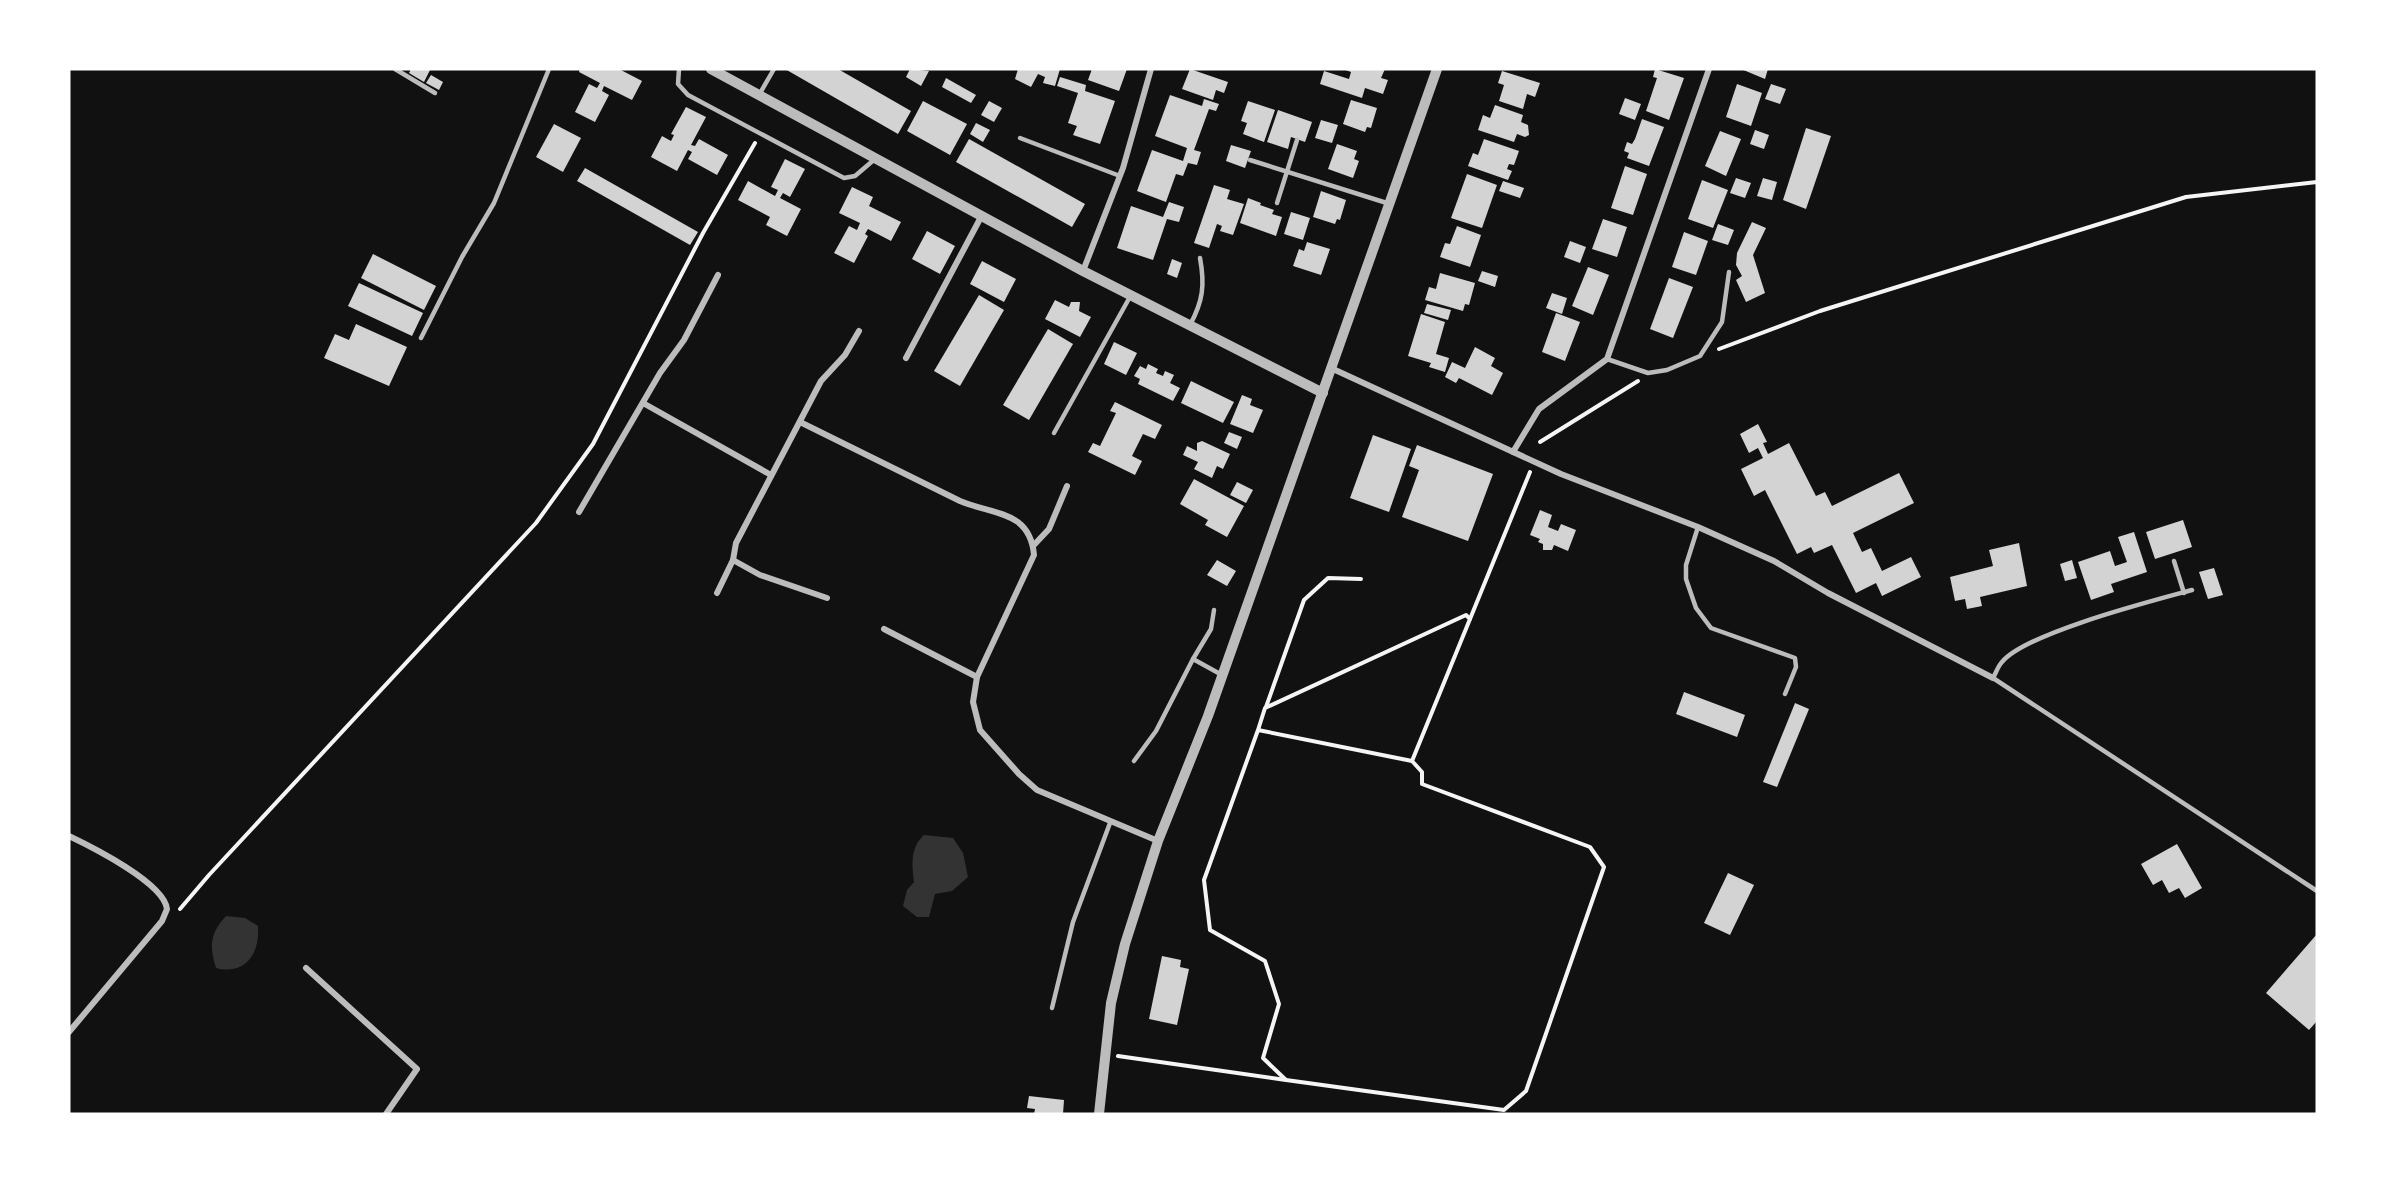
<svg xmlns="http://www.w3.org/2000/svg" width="2386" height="1183" viewBox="0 0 2386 1183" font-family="'Nunito Sans',sans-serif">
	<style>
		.water { fill: #333 }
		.building { fill: #d3d3d3 }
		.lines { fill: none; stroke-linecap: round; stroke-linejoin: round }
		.path { stroke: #f5f5f5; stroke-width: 4 }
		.service { stroke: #bcbcbc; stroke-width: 4.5 }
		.minor { stroke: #bcbcbc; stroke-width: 6 }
		.tertiary { stroke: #bcbcbc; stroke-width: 10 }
	</style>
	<rect width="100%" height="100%" fill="#111"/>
	<g class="water">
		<path d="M924,835L953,838L963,853L968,877L952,891L935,894L929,917H917L903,906L907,890L914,882C912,864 910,848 924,835Z"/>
		<path d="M226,916L245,918L258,926C260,953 246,976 216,968C209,946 210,933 226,916Z"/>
	</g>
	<g class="building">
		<path d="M411,69H429L430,70L424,82L409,73Z"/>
		<path d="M580,69H619L642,81L632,100L604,86L602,91L609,95L595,122L575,112L589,84L597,88L600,83L579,72Z"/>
		<path d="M785,69H838L911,111L898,134Z"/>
		<path d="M910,69L929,71L921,86L906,77Z"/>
		<path d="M1018,69H1060L1055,86L1043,83L1045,77L1038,74L1031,87L1015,79Z"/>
		<path d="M1092,69H1127L1119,91L1088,80Z"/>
		<path d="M1190,69L1228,82L1224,93L1216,90L1213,100L1182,89Z"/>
		<path d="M1343,69H1385L1381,78L1388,80L1383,94L1365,88L1362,98L1320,84L1324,71L1349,79L1351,72Z"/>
		<path d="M1655,69L1684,78L1669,120L1646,111L1657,78L1653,77Z"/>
		<path d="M1741,69H1768L1765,79Z"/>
		<path d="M1502,71L1540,83L1535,97L1527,94L1523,109L1499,101L1504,85L1498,83Z"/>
		<path d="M431,75L443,82L439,90L426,83Z"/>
		<path d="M1060,77L1086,85L1085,91L1115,101L1100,144L1073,135L1077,126L1068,123L1078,93L1057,86Z"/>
		<path d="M946,78L976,95L971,103L942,87Z"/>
		<path d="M1737,84L1762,93L1751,126L1726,117Z"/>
		<path d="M1771,84L1786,89L1780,104L1765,99Z"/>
		<path d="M1170,95L1202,106L1204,99L1219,104L1216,111L1209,109L1194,150L1201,152L1197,165L1188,163L1183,176L1176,174L1166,202L1137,191L1152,150L1183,161L1187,148L1155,136Z"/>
		<path d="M1625,98L1641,104L1635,120L1619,114Z"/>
		<path d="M1351,100L1377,108L1371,128L1367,127L1365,132L1343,124Z"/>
		<path d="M923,101L967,124L950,155L907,131Z"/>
		<path d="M989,101L1002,108L994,122L981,115Z"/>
		<path d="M1248,101L1275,110L1264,142L1243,134L1247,123L1241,121Z"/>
		<path d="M1495,105L1523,115L1521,122L1528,125L1529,135L1525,137L1517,134L1514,142L1478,130L1483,115L1490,118Z"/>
		<path d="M686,107L706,117L691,145L695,146L699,139L728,155L717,175L688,159L692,152L688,150L677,171L651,157L662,136L671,141L674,135L671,134Z"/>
		<path d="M1278,110L1312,122L1305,142L1291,137L1288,149L1267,142Z"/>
		<path d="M1642,119L1664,127L1649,166L1627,158L1629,153L1624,151L1627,142L1632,144L1635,139Z"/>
		<path d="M1321,120L1338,125L1332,143L1315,138Z"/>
		<path d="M976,123L990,130L983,142L970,134Z"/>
		<path d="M554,124L581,138L563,172L536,157Z"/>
		<path d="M1806,128L1831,136L1806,209L1783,200Z"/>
		<path d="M1755,130L1769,135L1764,149L1750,144Z"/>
		<path d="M1720,131L1741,139L1726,176L1705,166Z"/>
		<path d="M969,139L1085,204L1072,227L956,162Z"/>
		<path d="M1484,139L1519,151L1514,165L1509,164L1507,169L1512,171L1508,180L1468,166L1473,153L1478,155Z"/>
		<path d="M1337,144L1357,151L1354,159L1359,161L1353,178L1328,169Z"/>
		<path d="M1231,145L1251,151L1245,168L1226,161Z"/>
		<path d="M785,159L805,169L790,197L783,193L780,198L801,209L787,236L766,225L770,217L738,200L748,181L775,196L778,190L771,187Z"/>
		<path d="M1625,166L1647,174L1633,215L1611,208Z"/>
		<path d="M585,168L698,232L690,245L577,181Z"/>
		<path d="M1467,174L1497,185L1482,228L1451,218Z"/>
		<path d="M1736,178L1751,183L1745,198L1730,193Z"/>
		<path d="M1763,178L1777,182L1772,200L1757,196Z"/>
		<path d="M1702,180L1728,190L1713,228L1688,219Z"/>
		<path d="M1503,181L1524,188L1520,198L1499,191Z"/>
		<path d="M1214,185L1230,190L1227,199L1244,204L1233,235L1220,231L1222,226L1217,224L1209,248L1194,243Z"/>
		<path d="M852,187L873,197L869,206L901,222L891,241L868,229L865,234L868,236L854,263L834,253L849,226L857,230L860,223L839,213Z"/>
		<path d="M1321,191L1346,200L1340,220L1337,219L1335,224L1313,217Z"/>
		<path d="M1248,198L1261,203L1260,205L1274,210L1272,214L1282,217L1276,236L1240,223Z"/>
		<path d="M1169,202L1184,207L1179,222L1167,219L1153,260L1117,248L1131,206L1163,217Z"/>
		<path d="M1291,212L1310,218L1303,240L1284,234Z"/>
		<path d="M1603,219L1627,227L1617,257L1592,249Z"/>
		<path d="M1752,222L1766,228L1753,255L1765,293L1746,302L1736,280L1742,276L1736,265L1737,253Z"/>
		<path d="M1718,224L1734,230L1728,245L1712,240Z"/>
		<path d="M1457,226L1481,235L1470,267L1440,257L1445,243L1450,244Z"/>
		<path d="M927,231L955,246L940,274L912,259Z"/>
		<path d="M1684,232L1708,241L1696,275L1672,267Z"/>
		<path d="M1570,241L1586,247L1580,263L1564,257Z"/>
		<path d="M1307,242L1330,249L1321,275L1293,266L1299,249L1304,251Z"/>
		<path d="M373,254L436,286L424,310L361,278Z"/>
		<path d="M1172,259L1182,263L1177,278L1167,274Z"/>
		<path d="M982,261L1016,279L1004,302L970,284Z"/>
		<path d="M1588,267L1609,275L1593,315L1572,306Z"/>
		<path d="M1482,271L1498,276L1495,287L1478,281Z"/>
		<path d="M1440,273L1475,283L1469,305L1465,304L1463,311L1425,300L1429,287L1436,289Z"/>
		<path d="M1669,278L1693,287L1673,338L1650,329Z"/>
		<path d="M359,283L423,313L412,336L348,306Z"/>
		<path d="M1552,293L1567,298L1562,314L1546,308Z"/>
		<path d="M979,295L1004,310L960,386L934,371Z"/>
		<path d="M1055,300L1069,307L1071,302H1080L1079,311L1091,317L1080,337L1045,319Z"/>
		<path d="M1427,304L1451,310L1448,320L1424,313Z"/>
		<path d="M1556,313L1580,322L1565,361L1542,352Z"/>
		<path d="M1421,314L1445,322L1436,354L1449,358L1445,372L1429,367L1431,363L1408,356Z"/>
		<path d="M356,324L407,347L389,386L324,358L335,334L349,340Z"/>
		<path d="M1048,329L1073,344L1029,420L1003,405Z"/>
		<path d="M1114,342L1137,353L1126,375L1104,364Z"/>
		<path d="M1475,347L1495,358L1491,366L1503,373L1492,395L1459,378L1456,383L1445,377L1452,362L1465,368Z"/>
		<path d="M1148,364L1158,369L1156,373L1163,376L1165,371L1174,375L1170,383L1180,388L1173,401L1138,384L1140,379L1134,376L1140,366L1146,369Z"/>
		<path d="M1191,381L1234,402L1223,423L1181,403Z"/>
		<path d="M1242,395L1252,399L1250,405L1263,410L1253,433L1230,424Z"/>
		<path d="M1115,402L1162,425L1155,439L1143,434L1132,456L1142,461L1135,475L1088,452L1093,443L1100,446L1116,413L1110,411Z"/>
		<path d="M1758,424L1767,442L1763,443L1768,454L1789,443L1816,496L1825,492L1832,506L1899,473L1914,503L1853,533L1862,552L1871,548L1882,571L1911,557L1921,577L1882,596L1876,583L1856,593L1832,545L1814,553L1811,547L1797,554L1765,490L1754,496L1741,469L1763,458L1758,448L1749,453L1740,434Z"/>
		<path d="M1229,432L1242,437L1237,449L1224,443Z"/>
		<path d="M1373,435L1411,449L1389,512L1350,498Z"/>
		<path d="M1202,441L1230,454L1223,469L1217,466L1212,478L1194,469L1198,462L1183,455L1187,446L1197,451V443Z"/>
		<path d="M1417,445L1493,474L1468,541L1402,517L1419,470L1409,466Z"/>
		<path d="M1194,479L1244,506L1227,537L1205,525L1208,520L1180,504Z"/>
		<path d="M1237,482L1253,490L1246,503L1230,495Z"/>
		<path d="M1540,510L1552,515L1548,527L1558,531L1561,524L1576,530L1568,551L1554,545L1552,550H1543V544L1538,542L1540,539L1530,535Z"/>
		<path d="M2183,520L2192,547L2155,559L2146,532Z"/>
		<path d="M2134,532L2147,572L2111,584L2114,592L2091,600L2078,562L2110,551L2115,566L2127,562L2118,537Z"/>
		<path d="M2019,543L2027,586L1980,597L1982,606L1967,609L1965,599L1955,601L1950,577L1993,566L1989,550Z"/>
		<path d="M1217,560L1236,571L1227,586L1207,575Z"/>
		<path d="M2072,560L2077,578L2065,581L2060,564Z"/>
		<path d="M2214,568L2223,595L2208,599L2199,572Z"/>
		<path d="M1684,692L1745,715L1737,737L1676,714Z"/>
		<path d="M1795,703L1809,709L1777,787L1763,782Z"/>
		<path d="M2177,844L2202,888L2185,898L2179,888L2169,893L2162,880L2153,885L2141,864Z"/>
		<path d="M1728,873L1754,885L1730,935L1704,923Z"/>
		<path d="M2317,934V1021L2309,1030L2266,993Z"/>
		<path d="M1162,956L1181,960L1180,967L1189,969L1177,1025L1149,1019Z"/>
		<path d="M1029,1096L1064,1100L1063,1114H1034L1035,1109L1027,1108Z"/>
	</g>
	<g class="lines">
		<g class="path">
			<path d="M1719,349L1820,311L2186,197L2317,182"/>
			<path d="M1540,442L1638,381"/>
			<path d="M1470,619L1530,472"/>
			<path d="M1266,707L1304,600L1328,578L1361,579"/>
			<path d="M1258,730L1204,880L1210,930L1265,961L1279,1004L1263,1058L1286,1080L1504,1110L1526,1091L1604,867L1590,847L1422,784V772L1412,761L1258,730L1265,708L1466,615L1470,619L1412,761"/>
			<path d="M180,909L209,875L536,523L593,444L703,233L755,143"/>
			<path d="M1118,1056L1286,1080"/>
		</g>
		<g class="service">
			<path d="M395,69L435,93"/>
			<path d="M679,69L678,84L688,95L844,178L855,176L875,159"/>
			<path d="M759,95L774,69"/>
			<path d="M1020,138L1120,176"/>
			<path d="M1250,160L1390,204"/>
			<path d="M1277,203L1297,140"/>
			<path d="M1190,325C1203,301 1205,285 1200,258"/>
			<path d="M421,338L462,257L494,203L549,69"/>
			<path d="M1607,359L1648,373L1667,370L1700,356L1722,322L1729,272"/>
			<path d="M1054,433L1131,295"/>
			<path d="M1698,527L1686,565V579L1696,608L1711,628L1795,658L1796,667L1785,694"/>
			<path d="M2174,561L2184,593"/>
			<path d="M2192,590C2152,601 2026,633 2002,662C1998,666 1996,673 1993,678L2317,891"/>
			<path d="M1193,659L1211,629L1214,610"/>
			<path d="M1134,761L1156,731L1193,659L1222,675"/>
			<path d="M1052,1008L1073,922L1110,823"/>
		</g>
		<g class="minor">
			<path d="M1083,271L1123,168L1151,69"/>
			<path d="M906,358L981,217"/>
			<path d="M1333,369L1561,474L1698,527L1774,561L1828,593L1993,678"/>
			<path d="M643,403L771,475"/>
			<path d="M800,422L960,501C993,515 1030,510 1034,555L977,677L973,702L980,730L1019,774L1037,790L1158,841"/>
			<path d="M1513,452L1539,409L1607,359L1709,69"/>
			<path d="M579,512L660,373L684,340L718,275"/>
			<path d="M1033,546L1049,529L1067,486"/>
			<path d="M733,560L760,575L827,598"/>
			<path d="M717,593L733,560L736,543L821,381L845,355L859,331"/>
			<path d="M884,629L977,677"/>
			<path d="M69,836C92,847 164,883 167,909L162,921L69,1032"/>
			<path d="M306,968L417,1069L386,1114"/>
		</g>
		<g class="tertiary">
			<path d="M711,69L1083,271L1323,393"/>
			<path d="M1099,1114L1111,1003L1125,944L1158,841L1208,716L1437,69"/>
		</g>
	</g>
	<rect width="2386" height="1183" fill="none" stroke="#ffffff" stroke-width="141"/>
</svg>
